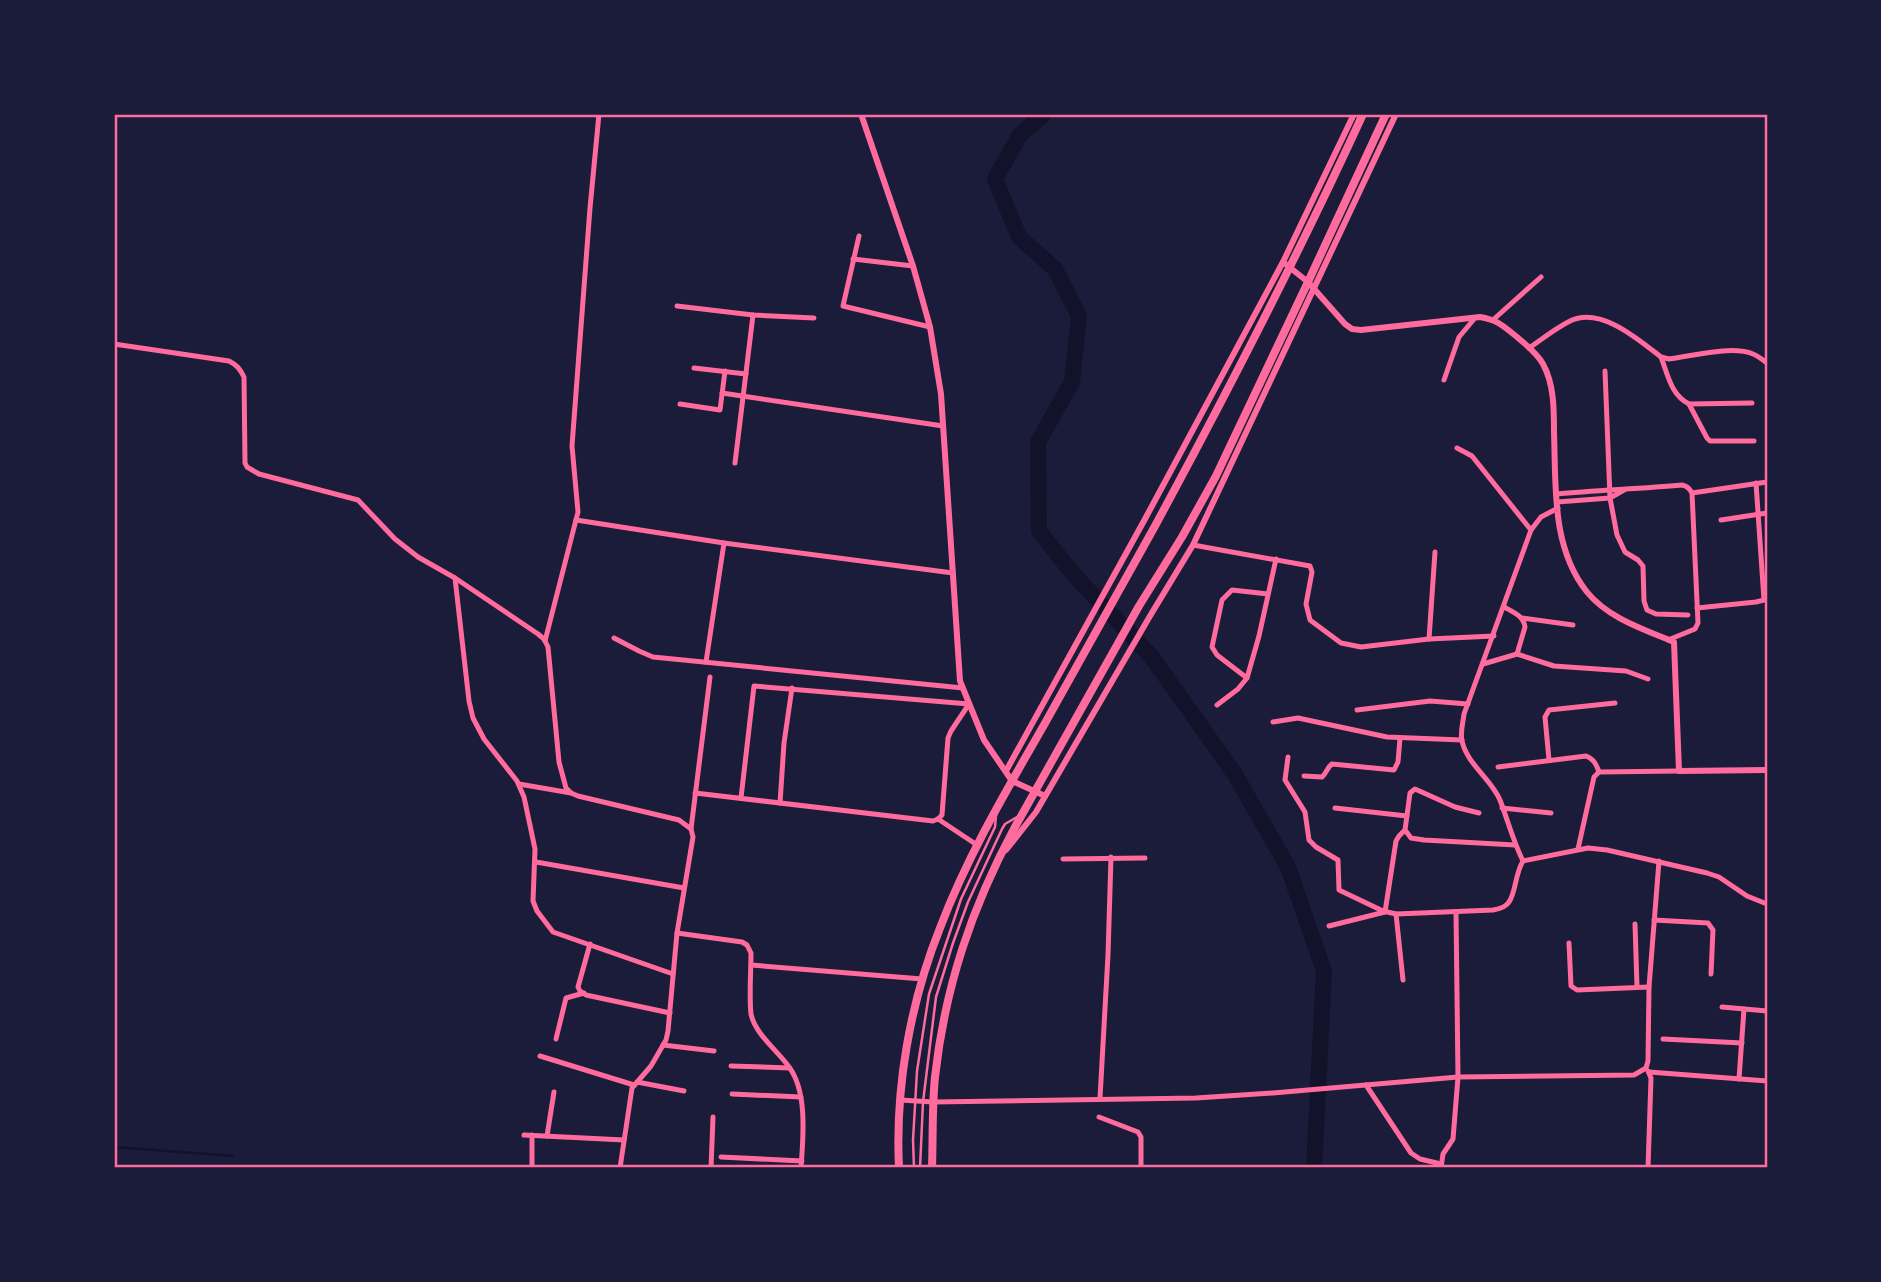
<svg xmlns="http://www.w3.org/2000/svg" width="1881" height="1282" viewBox="0 0 1881 1282" font-family="Spectral,serif">
	<style>
		.lines { fill: none; stroke-linecap: round; stroke-linejoin: round }
		.stream { stroke: #12122b; stroke-width: 2.5 }
		.river { stroke: #12122b; stroke-width: 16 }
		.service { stroke: #ff6b9d; stroke-width: 2.5 }
		.minor { stroke: #ff6b9d; stroke-width: 5 }
		.tertiary { stroke: #ff6b9d; stroke-width: 6 }
		.trunk { stroke: #ff6b9d; stroke-width: 8 }
		.neatline { fill: none; stroke: #ff6b9d; stroke-width: 2.5 }
	</style>
	<rect width="100%" height="100%" fill="#1b1b3a"/>
	<g class="lines">
		<path class="stream" d="M114,1147L234,1156"/>
		<path class="river" d="M1044,114L1020,135L995,179L1019,237L1055,269L1079,316L1072,382L1038,442L1039,531L1075,576L1151,656L1234,773L1288,867L1324,971L1314,1168"/>
		<g class="service">
			<path d="M914,1168L913,1140L917,1071L929,994L961,899L995,827L996,815"/>
			<path d="M920,1168L923,1102L936,997L953,943L968,902L1002,829L1005,824L1017,817"/>
		</g>
		<g class="minor">
			<path d="M859,236L843,306L930,327"/>
			<path d="M853,259L913,266"/>
			<path d="M677,306L753,315L814,318"/>
			<path d="M1494,319L1541,277"/>
			<path d="M114,344L229,361C237,365 240,369 244,377L245,463L247,467L259,474L358,500L395,539L418,557L455,578L538,634L544,639L548,647L559,762L566,788L571,793L578,796L679,820L691,829L693,837L677,933L668,1031L666,1040L651,1066L632,1088L620,1168"/>
			<path d="M1529,348C1542,339 1556,328 1570,321C1600,306 1638,339 1661,357L1669,359C1692,356 1732,345 1753,354C1758,356 1763,360 1767,363"/>
			<path d="M1661,357C1668,375 1671,395 1689,404L1752,403"/>
			<path d="M694,368L746,374"/>
			<path d="M1605,371L1610,498L1617,535L1625,552L1638,560L1643,566L1644,601L1647,610L1656,614L1688,615"/>
			<path d="M1444,380L1459,337L1475,318"/>
			<path d="M722,393L943,426"/>
			<path d="M680,404L720,410L725,371"/>
			<path d="M1689,404L1707,438L1710,441H1754"/>
			<path d="M1457,448L1472,456L1531,530"/>
			<path d="M735,463L753,315"/>
			<path d="M1692,493L1767,482"/>
			<path d="M1556,494C1598,490 1639,489 1682,485C1687,486 1689,488 1692,493L1698,623L1695,629L1668,640"/>
			<path d="M1557,502L1610,498L1624,490"/>
			<path d="M576,520L724,543L953,573"/>
			<path d="M1721,520L1767,513"/>
			<path d="M1193,545L1310,566L1312,572L1306,604L1310,620L1341,643L1361,647L1429,639L1494,636"/>
			<path d="M455,578L469,701L473,718L484,739L517,781L524,797L535,849L533,901L537,911L553,932L673,974"/>
			<path d="M1504,607C1513,612 1524,616 1525,627L1517,654"/>
			<path d="M1697,608L1756,602L1764,600L1756,483"/>
			<path d="M1522,618L1573,625"/>
			<path d="M614,638L639,651L653,657L963,688"/>
			<path d="M1429,639L1435,552"/>
			<path d="M545,641L578,512L572,446L590,208L599,114"/>
			<path d="M706,662L724,543"/>
			<path d="M1483,664L1517,654L1554,666L1626,671L1648,679"/>
			<path d="M1247,678L1217,655L1212,647L1222,600L1232,590L1268,594"/>
			<path d="M1217,705L1238,689L1247,678L1259,636L1276,559"/>
			<path d="M1357,710L1430,701L1468,704"/>
			<path d="M1273,722L1298,718L1387,737L1462,740"/>
			<path d="M1288,757L1285,780L1305,812L1309,840L1316,847L1338,860L1339,890L1383,911L1396,914L1493,910C1499,909 1506,907 1509,902C1516,892 1515,874 1523,861L1588,848L1607,850L1707,873L1719,877L1747,896L1767,904"/>
			<path d="M1549,760L1545,717L1549,710L1615,703"/>
			<path d="M1498,767L1586,756C1594,759 1596,764 1599,772"/>
			<path d="M1304,776L1322,777C1327,773 1327,767 1332,764L1394,770L1398,762L1400,738"/>
			<path d="M519,784L571,793"/>
			<path d="M695,793L933,821L938,819L942,815L948,738L951,731L969,704L754,686L741,798"/>
			<path d="M780,803L784,743L792,688"/>
			<path d="M1335,808L1407,816"/>
			<path d="M1502,808L1551,813"/>
			<path d="M1479,813L1455,807L1415,789L1410,793L1405,830L1411,838L1424,840L1515,845"/>
			<path d="M938,819L977,845"/>
			<path d="M691,829L710,677"/>
			<path d="M1578,849L1594,777L1599,772L1679,771"/>
			<path d="M1063,859L1145,858"/>
			<path d="M1523,861C1513,841 1508,821 1500,800C1491,779 1467,764 1462,741C1460,732 1463,723 1464,714L1531,530L1541,517L1558,508"/>
			<path d="M536,862L684,888"/>
			<path d="M1396,914L1403,980"/>
			<path d="M1654,920L1708,923L1713,930L1711,974"/>
			<path d="M1635,924L1637,987"/>
			<path d="M1329,926L1385,912L1396,841L1399,836L1405,830"/>
			<path d="M677,933L742,942L747,945L751,953C751,972 749,995 751,1014C755,1034 778,1051 789,1067C808,1092 803,1139 801,1168"/>
			<path d="M1569,943L1571,986L1577,990L1649,987"/>
			<path d="M590,944L578,987L580,991L586,995L670,1013"/>
			<path d="M751,965L922,979"/>
			<path d="M1722,1007L1767,1011"/>
			<path d="M556,1039L566,998L584,993"/>
			<path d="M1663,1039L1742,1043"/>
			<path d="M663,1045L714,1051"/>
			<path d="M540,1056L634,1085"/>
			<path d="M731,1066L790,1068"/>
			<path d="M1649,1072L1767,1081"/>
			<path d="M1739,1079L1744,1009"/>
			<path d="M637,1082L684,1091"/>
			<path d="M1366,1085L1411,1153L1420,1159L1441,1164"/>
			<path d="M732,1094L801,1097"/>
			<path d="M1100,1098L1108,955L1111,857"/>
			<path d="M900,1100L933,1102L1196,1098L1273,1093L1458,1077L1634,1075L1646,1068L1648,1061L1649,987L1659,861"/>
			<path d="M1099,1117L1138,1132L1141,1137V1168"/>
			<path d="M524,1135L624,1140"/>
			<path d="M532,1135V1168"/>
			<path d="M547,1136L554,1092"/>
			<path d="M721,1157L802,1161"/>
			<path d="M711,1168L713,1117"/>
			<path d="M1441,1168L1443,1154L1453,1139L1458,1077L1456,912"/>
			<path d="M1648,1168L1651,1078L1648,1071"/>
		</g>
		<g class="tertiary">
			<path d="M861,114L913,266L930,327L941,394L960,681L984,740L1012,781L1045,796"/>
			<path d="M1283,262L1308,282L1345,324L1352,329L1361,330L1480,317C1498,320 1503,326 1517,337C1526,345 1537,353 1543,364C1554,384 1554,409 1554,432C1556,485 1551,547 1587,592C1608,618 1643,629 1674,642L1679,771L1767,770"/>
			<path d="M1006,771L1145,519L1283,262L1354,114"/>
			<path d="M1006,850L1036,812L1150,616L1193,545L1396,114"/>
		</g>
		<g class="trunk">
			<path d="M899,1168C895,1088 910,1003 940,928C967,857 1006,791 1044,725C1081,659 1118,593 1155,526C1228,391 1299,254 1363,114"/>
			<path d="M932,1168C933,1138 932,1107 935,1077C945,986 972,907 1015,827L1139,606L1182,537L1216,476L1308,282L1386,114"/>
		</g>
	</g>
	<rect width="1881" height="1282" fill="none" stroke="#1b1b3a" stroke-width="231"/>
	<rect x="116" y="116" width="1650" height="1050" class="neatline"/>
</svg>
